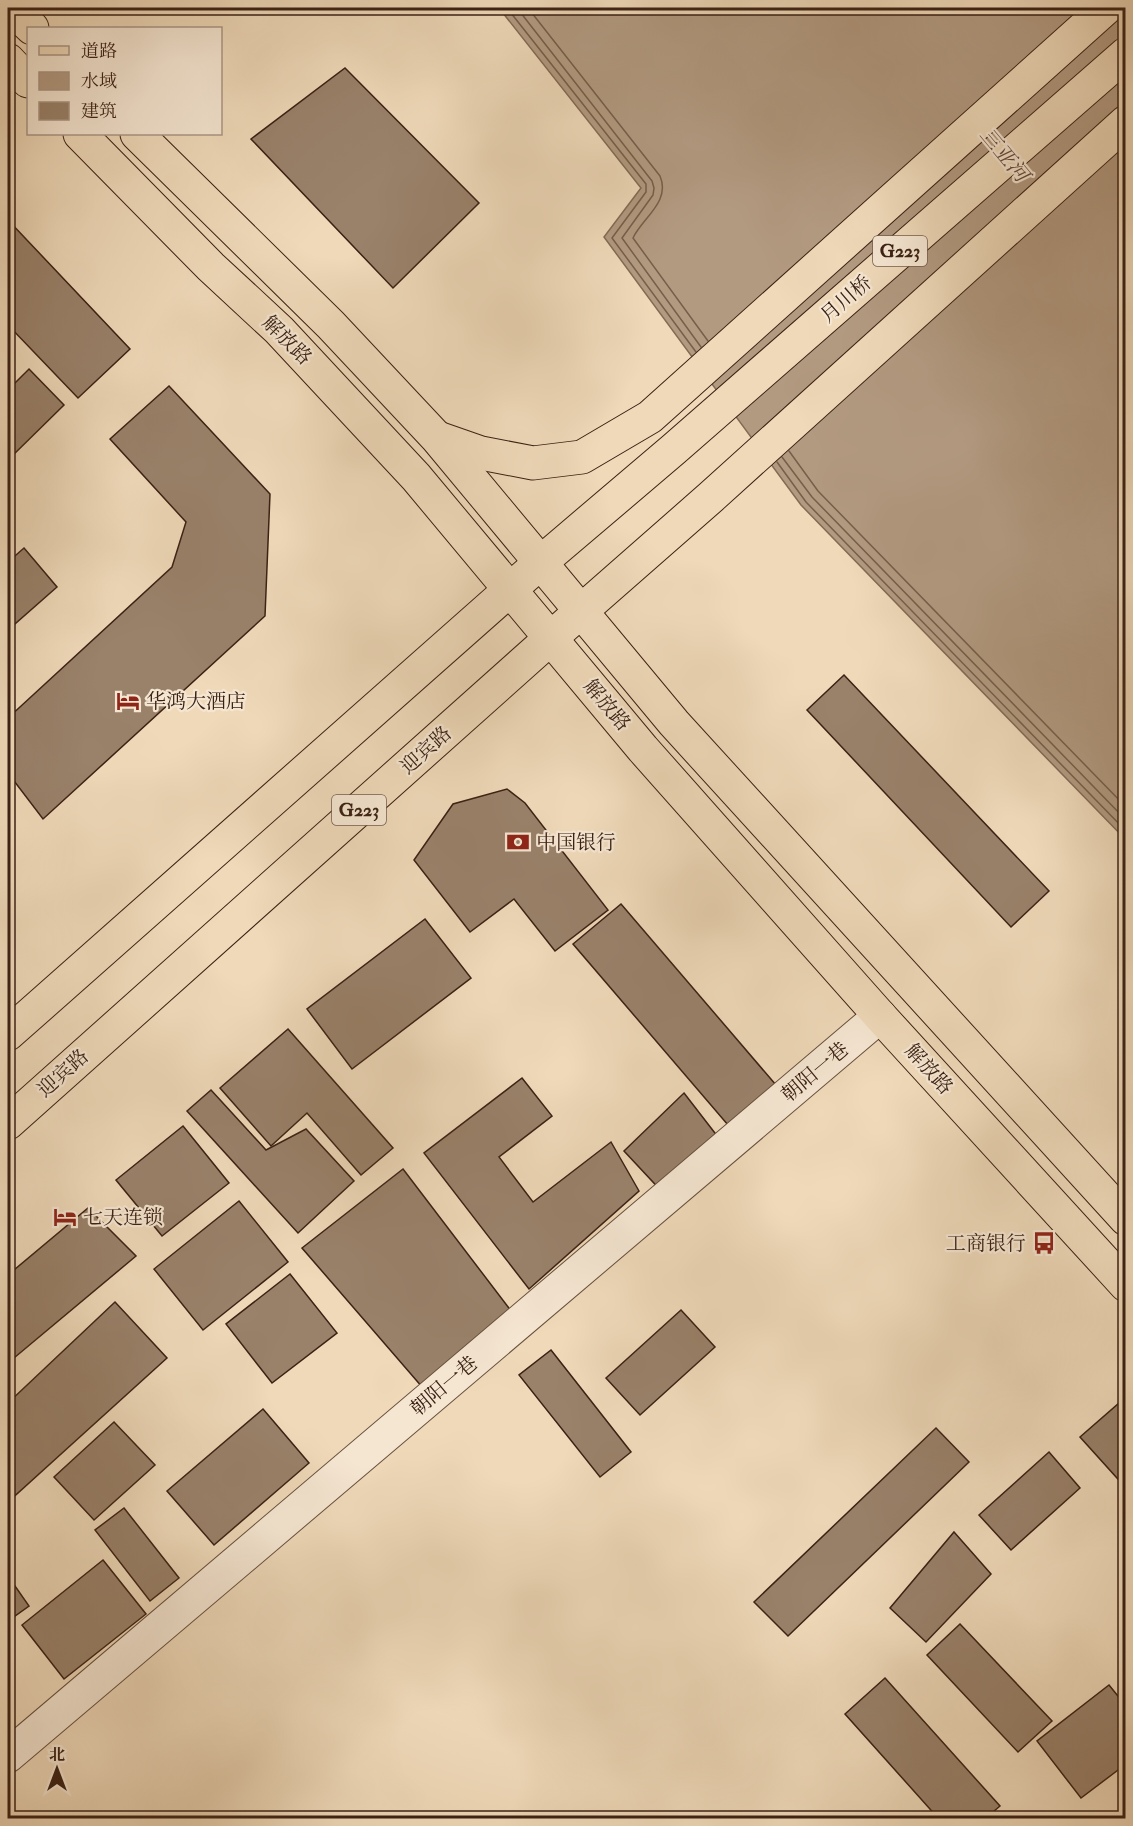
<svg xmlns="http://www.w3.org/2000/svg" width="1133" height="1826" viewBox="0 0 1133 1826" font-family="'IM FELL Double Pica','Noto Serif SC',serif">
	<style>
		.water { fill: #b29a81; stroke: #826a55; stroke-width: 1.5 }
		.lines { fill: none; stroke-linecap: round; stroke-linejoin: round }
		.shore { stroke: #765e4a; stroke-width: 1.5 }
		.building { fill: #99816a; stroke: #3b2114; stroke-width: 1.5 }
		.street-casing { stroke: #684f3d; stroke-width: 35 }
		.primary-casing { stroke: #3b2114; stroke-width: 35 }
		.highway-casing { stroke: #3b2114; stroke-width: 35 }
		.street { stroke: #f5e6d2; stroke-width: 33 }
		.primary { stroke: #efd9b9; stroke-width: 33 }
		.highway { stroke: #efd9b9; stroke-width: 33 }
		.labels { text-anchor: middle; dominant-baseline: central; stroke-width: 4.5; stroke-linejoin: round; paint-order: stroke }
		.shield { fill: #f5e6d2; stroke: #735c4d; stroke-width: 1.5 }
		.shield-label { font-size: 18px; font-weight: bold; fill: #3b2114 }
		.street-label { font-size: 20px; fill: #3b2114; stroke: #f5e6d2 }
		.poi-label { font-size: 20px; fill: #3b2114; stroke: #f5e6d2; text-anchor: start }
		.water-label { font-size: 21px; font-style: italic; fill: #654b3a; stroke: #f5e6d2 }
	</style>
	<rect width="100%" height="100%" fill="#efd9b9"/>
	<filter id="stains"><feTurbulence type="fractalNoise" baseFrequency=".00333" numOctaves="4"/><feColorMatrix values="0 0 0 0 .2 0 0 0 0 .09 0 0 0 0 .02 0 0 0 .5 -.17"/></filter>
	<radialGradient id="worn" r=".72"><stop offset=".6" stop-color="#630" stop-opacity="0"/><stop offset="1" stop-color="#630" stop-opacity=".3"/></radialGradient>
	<path class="water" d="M499,8H1125V839L801,505L604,237L641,188Z"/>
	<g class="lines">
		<g class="shore">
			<path d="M507,8L646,184V192L612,238L696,352"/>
			<path d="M517,8L652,181L654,188L653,195L622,238L701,347"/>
			<path d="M528,8L660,176C671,202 642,218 633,238L708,341"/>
			<path d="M789,451L818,491L1126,807"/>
			<path d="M782,457L812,497L1126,820"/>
			<path d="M777,462L806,502L1126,831"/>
		</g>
	</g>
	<g class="building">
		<path d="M345,68L479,203L393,288L251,139Z"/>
		<path d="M8,220L130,349L78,398L8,325Z"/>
		<path d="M29,369L64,405L8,460V390Z"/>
		<path d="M169,386L270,494L265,616L43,819L8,773V718L172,567L186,522L110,439Z"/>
		<path d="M24,548L57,587L8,630V562Z"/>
		<path d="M844,675L1049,891L1011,927L807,710Z"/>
		<path d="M507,789L525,803L608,910L555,951L514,899L470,932L414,860L453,804Z"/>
		<path d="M621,904L782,1092L734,1132L573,944Z"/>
		<path d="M425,919L471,978L352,1069L307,1009Z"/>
		<path d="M288,1029L393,1148L361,1175L307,1113L271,1146L220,1088Z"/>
		<path d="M522,1078L552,1116L499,1157L533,1202L611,1142L639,1191L529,1289L424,1153Z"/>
		<path d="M211,1090L266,1150L306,1129L354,1181L298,1233L187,1111Z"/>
		<path d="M684,1093L718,1137L667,1197L624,1151Z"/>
		<path d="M183,1126L229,1183L162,1236L116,1180Z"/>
		<path d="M403,1169L518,1320L429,1395L302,1248Z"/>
		<path d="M239,1201L288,1262L203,1330L154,1269Z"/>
		<path d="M88,1208L136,1256L8,1363V1275Z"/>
		<path d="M290,1274L337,1333L272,1383L226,1324Z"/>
		<path d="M115,1302L167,1358L8,1502V1403Z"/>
		<path d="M681,1310L715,1347L640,1415L606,1378Z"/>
		<path d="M551,1350L631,1452L600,1477L519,1375Z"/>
		<path d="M1126,1397V1488L1080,1437Z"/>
		<path d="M263,1409L309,1463L214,1545L167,1491Z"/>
		<path d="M114,1422L155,1465L94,1520L54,1477Z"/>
		<path d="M936,1428L969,1462L788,1636L754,1602Z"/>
		<path d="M1049,1452L1080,1488L1011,1550L979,1515Z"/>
		<path d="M124,1508L179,1578L150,1601L95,1530Z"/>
		<path d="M954,1532L991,1574L926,1642L890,1608Z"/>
		<path d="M103,1560L146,1614L64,1679L22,1625Z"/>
		<path d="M8,1576L29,1606L8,1621Z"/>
		<path d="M960,1624L1052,1721L1018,1752L927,1655Z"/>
		<path d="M885,1678L1000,1806L986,1818H938L845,1714Z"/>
		<path d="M1109,1685L1126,1706V1764L1081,1798L1037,1741Z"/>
	</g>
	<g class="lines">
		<g class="street-casing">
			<path id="street" d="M8,1756L880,1016"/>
		</g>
		<g class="primary-casing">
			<g id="primary">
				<path d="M11,8L32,28"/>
				<path d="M8,60L28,81"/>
				<path d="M80,134L211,267L279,330L416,477L643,749L880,1016L1126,1285"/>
				<path d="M137,134L331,325L437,438L674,723L1126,1219"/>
				<path d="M438,438L481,453L533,463L582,457L650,417L1106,8"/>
			</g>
		</g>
		<g class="highway-casing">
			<g id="highway">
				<path d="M8,1034L540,563L674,449L1126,54"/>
				<path d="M8,1123L580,612L711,497L1126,122"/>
			</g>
		</g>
		<use href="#street" class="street"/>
		<use href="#primary" class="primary"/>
		<use href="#highway" class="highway"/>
	</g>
	<defs>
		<g id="hotel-bare" transform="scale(1.8)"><path d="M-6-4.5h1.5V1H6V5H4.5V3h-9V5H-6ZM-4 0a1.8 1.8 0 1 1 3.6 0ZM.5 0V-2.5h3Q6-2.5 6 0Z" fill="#8f2418" stroke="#f5e6d2" stroke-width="2.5" paint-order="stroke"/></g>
		<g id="bank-bare" transform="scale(1.8)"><path d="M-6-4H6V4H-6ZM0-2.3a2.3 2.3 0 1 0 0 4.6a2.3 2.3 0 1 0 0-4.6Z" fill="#8f2418" stroke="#f5e6d2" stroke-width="2.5" paint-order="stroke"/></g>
		<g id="bus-bare" transform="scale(1.8)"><path d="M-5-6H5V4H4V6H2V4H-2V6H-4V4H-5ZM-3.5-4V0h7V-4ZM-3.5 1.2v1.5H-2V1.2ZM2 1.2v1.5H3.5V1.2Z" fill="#8f2418" stroke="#f5e6d2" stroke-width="2.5" paint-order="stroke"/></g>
	</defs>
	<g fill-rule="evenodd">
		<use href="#hotel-bare" x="128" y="701"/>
		<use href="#bank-bare" x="518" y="842"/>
		<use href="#hotel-bare" x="65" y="1217"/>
		<use href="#bus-bare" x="1044" y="1243"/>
	</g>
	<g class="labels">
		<g class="shield">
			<rect x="873" y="236" width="54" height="30" rx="4.5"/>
			<rect x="332" y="795" width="54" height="30" rx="4.5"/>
		</g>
		<g class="shield-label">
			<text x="900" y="251">G223</text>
			<text x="359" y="810">G223</text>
		</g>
		<g class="street-label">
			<text transform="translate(846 299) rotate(-41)">月川桥</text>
			<text transform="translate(287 340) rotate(45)">解放路</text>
			<text transform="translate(607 705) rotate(50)">解放路</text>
			<text transform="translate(426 750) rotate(-42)">迎宾路</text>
			<text transform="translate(929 1069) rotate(48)">解放路</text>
			<text transform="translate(815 1072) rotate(-40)">朝阳一巷</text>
			<text transform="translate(63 1073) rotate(-42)">迎宾路</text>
			<text transform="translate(444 1386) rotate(-40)">朝阳一巷</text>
		</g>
		<g class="poi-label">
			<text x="146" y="701">华鸿大酒店</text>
			<text x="536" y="842">中国银行</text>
			<text x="83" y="1217">七天连锁</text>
			<text x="1026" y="1243" text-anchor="end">工商银行</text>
		</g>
		<g class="water-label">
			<text transform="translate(1004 155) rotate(50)">三亚河</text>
		</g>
	</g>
	<rect width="1133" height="1826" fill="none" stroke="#efd9b9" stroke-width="30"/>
	<rect x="9" y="9" width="1115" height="1808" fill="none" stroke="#3b2114" stroke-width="3"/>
	<rect x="15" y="15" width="1103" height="1796" fill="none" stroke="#3b2114" stroke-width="1.5"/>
	<rect x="27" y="27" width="195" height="108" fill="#f5e6d2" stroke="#ab9786" stroke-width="1.5"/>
	<rect x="39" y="46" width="30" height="9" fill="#efd9b9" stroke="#ab9786" stroke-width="1.5"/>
	<text x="81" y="57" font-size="18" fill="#3b2114">道路</text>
	<rect x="39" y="72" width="30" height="18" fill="#b29a81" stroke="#ab9786" stroke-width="1.5"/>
	<text x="81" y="87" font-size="18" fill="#3b2114">水域</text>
	<rect x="39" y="102" width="30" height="18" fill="#99816a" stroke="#ab9786" stroke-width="1.5"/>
	<text x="81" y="117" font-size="18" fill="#3b2114">建筑</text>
	<g transform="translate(57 1769)" stroke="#f5e6d2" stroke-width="4.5" paint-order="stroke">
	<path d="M0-4.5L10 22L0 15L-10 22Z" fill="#3b2114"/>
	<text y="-9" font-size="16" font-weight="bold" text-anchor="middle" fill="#3b2114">北</text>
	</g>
	<rect width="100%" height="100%" filter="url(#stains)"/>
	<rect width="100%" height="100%" fill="url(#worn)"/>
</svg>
